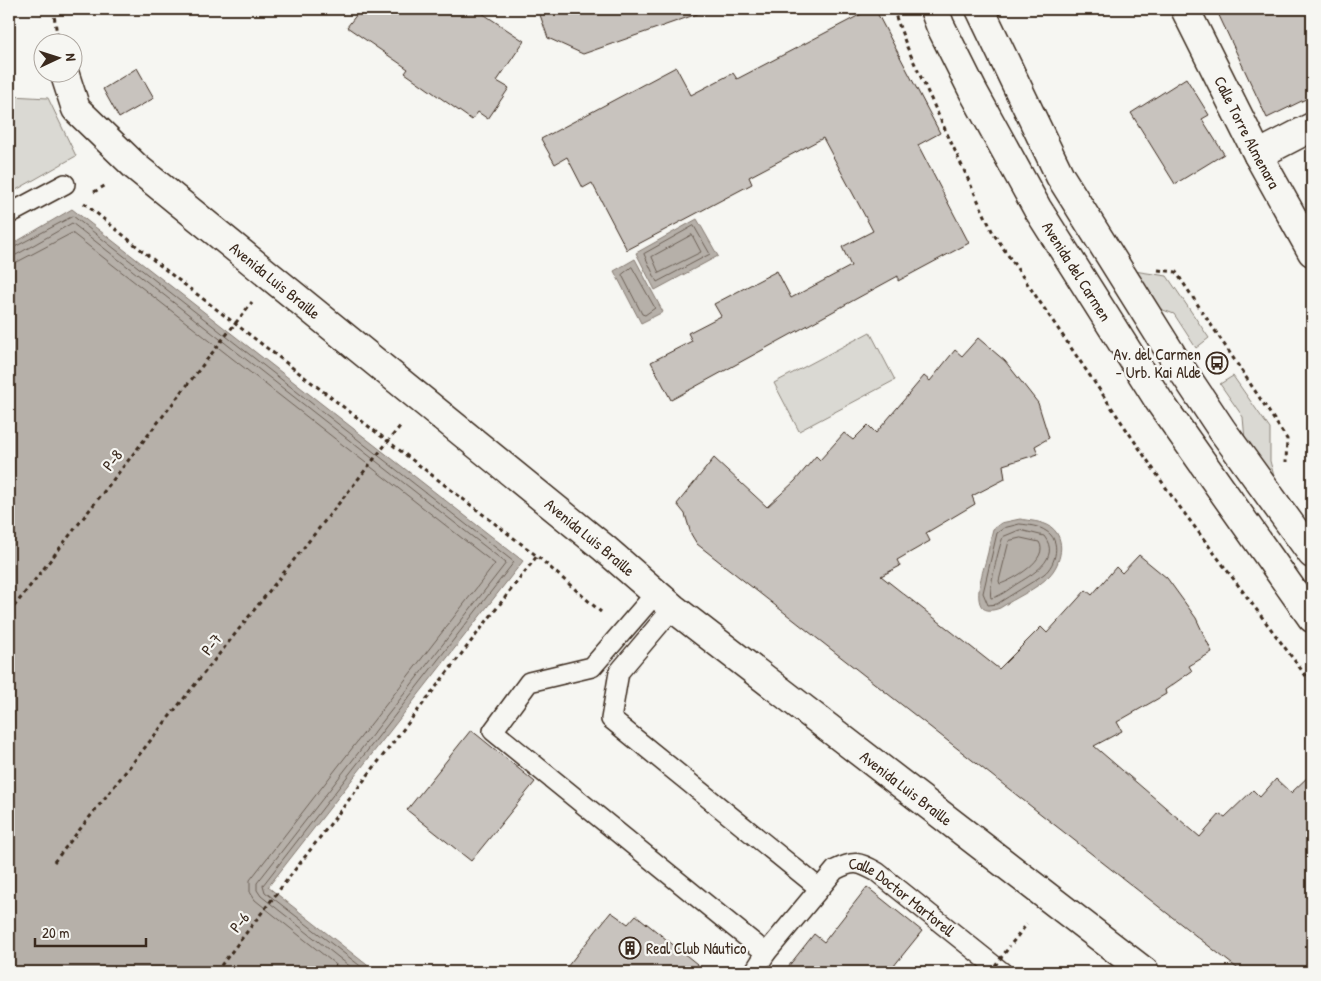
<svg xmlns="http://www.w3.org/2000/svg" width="1321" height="981" viewBox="0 0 1321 981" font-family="'Patrick Hand',sans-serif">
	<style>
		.green { fill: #dad9d3; stroke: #8a8278 }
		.water { fill: #b6b0a9; stroke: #857a71 }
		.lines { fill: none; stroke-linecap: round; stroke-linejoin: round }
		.shore { stroke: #6c6056; stroke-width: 1 }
		.building { fill: #c8c3be; stroke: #3b2a1e }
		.lane-casing { stroke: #3b2a1e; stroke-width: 22 }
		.street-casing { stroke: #3b2a1e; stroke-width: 31 }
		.secondary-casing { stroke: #3b2a1e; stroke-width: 31 }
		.path { stroke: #3b2a1e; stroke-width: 3; stroke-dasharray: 4 4; stroke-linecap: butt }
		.lane { stroke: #f6f6f2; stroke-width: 19 }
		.street { stroke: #f6f6f2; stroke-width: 28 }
		.secondary { stroke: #f6f6f2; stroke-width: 28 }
		.path-bridge { stroke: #3b2a1e; stroke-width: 3; stroke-dasharray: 4 4; stroke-linecap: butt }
		.labels { text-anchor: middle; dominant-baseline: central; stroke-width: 4.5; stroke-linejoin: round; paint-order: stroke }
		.street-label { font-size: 16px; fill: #3b2a1e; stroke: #f6f6f2 }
		.poi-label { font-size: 16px; fill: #3b2a1e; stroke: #f6f6f2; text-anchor: end }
	</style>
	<rect width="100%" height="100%" fill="#f6f6f2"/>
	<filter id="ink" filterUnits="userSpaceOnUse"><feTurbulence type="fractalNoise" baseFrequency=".02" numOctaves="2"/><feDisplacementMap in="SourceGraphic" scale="10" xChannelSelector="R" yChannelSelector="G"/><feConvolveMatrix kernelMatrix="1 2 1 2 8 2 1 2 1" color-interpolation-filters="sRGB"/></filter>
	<g filter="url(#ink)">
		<g class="green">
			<path d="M11,96L48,98L76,156L9,194V97Z"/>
			<path d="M1134,271L1167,276L1209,338L1196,348L1174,314L1155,307Z"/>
			<path d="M870,332L895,380L799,431L774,383Z"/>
			<path d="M1233,376L1270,429V461L1275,480L1245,440L1243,417L1220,384Z"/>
		</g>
		<g class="water">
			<path d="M72,209L523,561L268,887L376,972H9V246Z"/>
			<path d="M697,219L718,256L655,290L636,253Z"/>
			<path d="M635,259L663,312L641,323L614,271Z"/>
			<path d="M1020,519C1030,521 1042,521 1051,527C1067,539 1061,564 1049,576C1037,589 1015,598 1000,608C966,621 982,574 986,560C989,550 990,539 993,529L1001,523Z"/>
		</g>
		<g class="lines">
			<g class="shore">
				<path d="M694,226L710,254L657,282L644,254Z"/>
				<path d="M692,235L701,252L659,273L652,257Z"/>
				<path d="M9,250L73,216L514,562L263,885L265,892L368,972"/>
				<path d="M9,256L16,255L72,223L506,563L257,883V890L261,896L357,972"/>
				<path d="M9,264L19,261L72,233L495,564L250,880V892L255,900L345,972"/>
				<path d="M632,267L655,308L645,315L642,314L622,275Z"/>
				<path d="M1020,524C1029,525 1039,526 1046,531C1062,540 1056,565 1044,574C1029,585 1012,594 997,604L988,605L983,593L997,533L1004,528Z"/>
				<path d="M1020,530L1044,536C1062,559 1031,575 1015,585C1008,590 999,597 991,598C988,592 999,546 1003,537Z"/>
				<path d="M1021,538L1039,542C1050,559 1013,580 1000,584L999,581L1009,541Z"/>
			</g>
		</g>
		<g class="building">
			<path d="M361,9H476L524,41L497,81L509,88L488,119L478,112L472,120L405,73L408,69L347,27Z"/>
			<path d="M538,9H700V13L583,54L548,38Z"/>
			<path d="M871,9H875L940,133L918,145L969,243L898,281V276L671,400L651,362L692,341L688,333L721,316L714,304L777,271L791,298L851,266L842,247L873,231L823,138L749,177L752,184L627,250L592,183L583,188L567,157L555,164L541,139L676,67L691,95L733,73L737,79Z"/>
			<path d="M1216,9H1312V96L1267,118Z"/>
			<path d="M137,68L154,98L119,118L103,89Z"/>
			<path d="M1186,78L1209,115L1202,119L1224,154L1175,184L1131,113Z"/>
			<path d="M978,338L1005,361L1038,403L1049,438L1035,446L1038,454L1003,465L1005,479L972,496L975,504L926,533L930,541L897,560L900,566L881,576L999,669L1041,627L1047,633L1086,590L1092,595L1116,567L1122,573L1139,555L1167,578L1196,618L1212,652L1189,666L1192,671L1165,690L1166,694L1117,722L1122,731L1094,746L1200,837L1220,814L1225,817L1253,790L1260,797L1276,779L1291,793L1312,773V972H1242L697,544L691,534L685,514L677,504L714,458L767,507L795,481L816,456L820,460L844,433L853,440L868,425L876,433L924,376L930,381L955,350L962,356Z"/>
			<path d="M471,730L535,782L471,861L407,810Z"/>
			<path d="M867,887L922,931L889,972H784L814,934L824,942Z"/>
			<path d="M611,912L628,924L636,915L707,972H563Z"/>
		</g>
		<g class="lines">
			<g class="lane-casing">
				<g id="lane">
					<path d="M9,214L65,184"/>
					<path d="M656,593L592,667L529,682L493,731L766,953"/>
					<path d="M673,608L619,672L611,719L819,888"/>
					<path id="s1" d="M754,972L766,953L835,870C854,860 859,862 877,872L1002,972"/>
				</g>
			</g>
			<g class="street-casing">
				<g id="street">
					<path id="s2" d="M1185,9L1258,155L1312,252"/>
					<path id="s3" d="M64,72L76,109L136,167L604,548L673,608L1145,972"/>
					<path d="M1258,155L1312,127"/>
				</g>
			</g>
			<g class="secondary-casing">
				<g id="secondary">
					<path id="s4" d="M934,9L940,25L973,91L1037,208L1159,401L1312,618"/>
					<path d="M980,9L1060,176L1172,355L1222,430L1312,554"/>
				</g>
			</g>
			<g class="path">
				<path d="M53,9L58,40"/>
				<path d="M893,9L907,47L993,233L1173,498L1312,684"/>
				<path d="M94,192L106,185"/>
				<path d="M84,203L172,275L537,556L601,612"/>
				<path d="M1158,270L1176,272L1287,439L1286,462"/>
				<path d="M9,613L252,302"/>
				<path d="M54,862L401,425"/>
				<path d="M1012,943L1027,924"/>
				<path d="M216,972L537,556"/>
			</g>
			<use href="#lane" class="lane"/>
			<use href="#street" class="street"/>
			<use href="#secondary" class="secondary"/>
			<path class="path-bridge" d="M990,972L1010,946"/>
		</g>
	</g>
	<defs>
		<g id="bus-ring" transform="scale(1.125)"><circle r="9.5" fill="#f6f6f2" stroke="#3b2a1e" stroke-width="1.5"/><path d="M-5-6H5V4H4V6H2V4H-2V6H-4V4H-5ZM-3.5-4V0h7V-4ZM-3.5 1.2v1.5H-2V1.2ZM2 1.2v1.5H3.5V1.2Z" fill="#3b2a1e"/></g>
		<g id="building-ring" transform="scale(1.125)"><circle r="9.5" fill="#f6f6f2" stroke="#3b2a1e" stroke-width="1.5"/><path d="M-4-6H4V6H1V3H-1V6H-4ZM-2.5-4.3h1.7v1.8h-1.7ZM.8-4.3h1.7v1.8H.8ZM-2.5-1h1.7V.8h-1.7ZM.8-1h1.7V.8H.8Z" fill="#3b2a1e"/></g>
	</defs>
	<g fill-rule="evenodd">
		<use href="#bus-ring" x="1217" y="363"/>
		<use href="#building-ring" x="630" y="948"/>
	</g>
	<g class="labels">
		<g class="street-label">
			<text stroke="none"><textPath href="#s2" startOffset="138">Calle Torre Almenara</textPath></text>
			<text stroke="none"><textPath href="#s4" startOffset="299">Avenida del Carmen</textPath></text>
			<text stroke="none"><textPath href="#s3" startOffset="302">Avenida Luis Braille</textPath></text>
			<text transform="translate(112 460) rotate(-52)">P-8</text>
			<text stroke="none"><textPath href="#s3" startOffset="708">Avenida Luis Braille</textPath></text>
			<text transform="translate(211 644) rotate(-52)">P-7</text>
			<text stroke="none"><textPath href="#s3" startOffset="1112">Avenida Luis Braille</textPath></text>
			<text stroke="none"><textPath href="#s1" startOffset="209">Calle Doctor Martorell</textPath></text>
			<text transform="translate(239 922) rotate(-52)">P-6</text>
		</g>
		<g class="poi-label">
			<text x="1201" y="354">Av. del Carmen<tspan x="1201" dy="18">- Urb. Kai Alde</tspan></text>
			<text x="646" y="948" text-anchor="start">Real Club Náutico</text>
		</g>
	</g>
	<rect width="1321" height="981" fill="none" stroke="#f6f6f2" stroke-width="30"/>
	<rect x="15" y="15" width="1291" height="951" fill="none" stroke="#3b2a1e" stroke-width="2" filter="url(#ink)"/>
	<g transform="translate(58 58) rotate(86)"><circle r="24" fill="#f6f6f2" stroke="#aba49d"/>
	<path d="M0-4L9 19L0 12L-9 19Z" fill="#3b2a1e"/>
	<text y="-8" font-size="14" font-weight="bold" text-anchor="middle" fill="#3b2a1e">N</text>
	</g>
	<path d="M35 938v8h111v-8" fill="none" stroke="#3b2a1e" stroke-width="2.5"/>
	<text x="42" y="938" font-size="15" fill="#3b2a1e" stroke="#f6f6f2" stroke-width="4" paint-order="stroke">20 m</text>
</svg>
